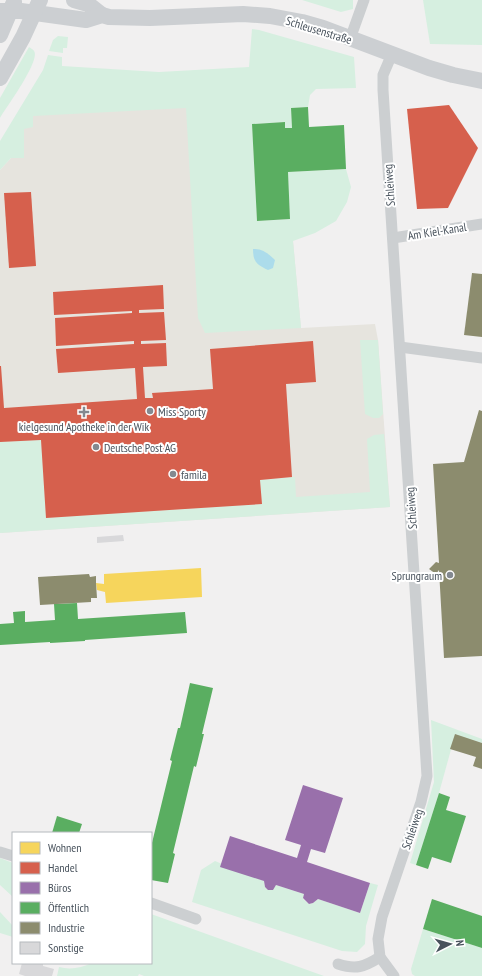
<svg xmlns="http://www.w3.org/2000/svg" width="482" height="976" viewBox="0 0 482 976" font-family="'PT Sans Narrow',sans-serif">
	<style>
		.commercial { fill: #e6e4de }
		.green { fill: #d6efe0 }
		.water { fill: #acdceb }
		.homes { fill: #f6d55c }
		.shops { fill: #d6604d }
		.offices { fill: #9970ab }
		.public { fill: #5aae61 }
		.industry { fill: #8c8c6e }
		.building { fill: #d8d8da }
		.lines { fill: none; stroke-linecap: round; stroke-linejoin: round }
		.street { stroke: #cccfd1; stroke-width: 11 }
		.secondary { stroke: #cccfd2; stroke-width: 16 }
		.poi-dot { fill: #838990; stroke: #fff; stroke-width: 1.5 }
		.labels { text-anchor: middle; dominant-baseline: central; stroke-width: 4; stroke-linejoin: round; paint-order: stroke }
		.street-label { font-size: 12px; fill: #48525c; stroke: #fff }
		.poi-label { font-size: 12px; fill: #48525c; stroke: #fff; text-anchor: start }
	</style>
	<rect width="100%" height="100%" fill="#f1f0f0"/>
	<path class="commercial" d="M203,92L220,232L293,241L301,328L375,324L378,340L390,507L0,533V170L11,158L28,106Z"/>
	<g class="green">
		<path d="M302,0H353V9L341,12Z"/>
		<path d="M423,0H482V45L430,44Z"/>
		<path d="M252,29L259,30L354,57L356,88L316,89L310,95L308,107L291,108L292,128H285V122L252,124L257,221L290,219L288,172L346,169L351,187L347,202L336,221L315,233L293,241L301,328L205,333L198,318L186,108L33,116V127L24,129V158H11L0,170V141L43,70L48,55L62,57V66L159,72L249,67Z"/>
		<path d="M58,36L68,37L67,48H63V53L49,51L53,40Z"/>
		<path d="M29,47C29,47 34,50 34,51C41,60 6,108 0,118V98Z"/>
		<path d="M360,340H378L383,414L379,418H373L365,414Z"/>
		<path d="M384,434L390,507L0,533V442L41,440L46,518L262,504L260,480L295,477L296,497L370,492L367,439L374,435Z"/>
		<path d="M431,720L482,739V743L455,735L439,793L416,865L410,863L434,782Z"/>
		<path d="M0,858L13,863V897L0,885Z"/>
		<path d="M215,861L264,881L265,887L268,890L273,889L276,885L304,894L303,899L309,904L313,903L318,899L360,913L370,883L378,885L366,926L365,944L357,952L342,951L192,902L201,870Z"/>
		<path d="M0,912L13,926V937L0,933Z"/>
		<path d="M151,914L324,976H144L139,974L138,976H57L59,967C70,970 81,968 92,963H151Z"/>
		<path d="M423,929L482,948V976H415L412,974L411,969Z"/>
	</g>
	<path class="water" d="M253,249C262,248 269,254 275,260L273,268L268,270C257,265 253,262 253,249Z"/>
	<path class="homes" d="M201,568L202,597L106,603L105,592L97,590L96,583L104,584V574Z"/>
	<g class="shops">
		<path d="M449,105L478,148L448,208L417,209L407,109Z"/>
		<path d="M31,192L36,266L9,268L4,193Z"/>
		<path d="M163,285L164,309L139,310V313L164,312L166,340L141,341V344L166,343L167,366L143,367L145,398H153L152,393L213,389L210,349L313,341L316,382L286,384L292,477L260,480L262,504L46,518L41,440L0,442V366H1L4,408L137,399L135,368L58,373L56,349L134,344V341L56,346L55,318L132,313V311L54,315L53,292Z"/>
	</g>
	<path class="offices" d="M303,785L343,798L325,853L311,849L307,862L370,883L360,913L318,899L313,903L309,904L303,898L304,894L276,885L273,890H268L265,887L264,881L220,867L230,836L297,858L301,845L285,840Z"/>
	<g class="public">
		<path d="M308,107L309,127L344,125L346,169L288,172L290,219L257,221L252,124L285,122V128H292L291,108Z"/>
		<path d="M77,603L78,619L185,612L187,633L85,640V641L50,643V642L0,645V624L14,623L13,612L25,611V622L55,620L54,604Z"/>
		<path d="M190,683L213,688L202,734H204L196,767L194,766L173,853L175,854L168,883L151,880V847L172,761L170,760L178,728H180Z"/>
		<path d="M439,793L450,797L446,810L466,816L451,863L432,857L428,869L416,865Z"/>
		<path d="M57,816L82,824L79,833H52Z"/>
		<path d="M432,899L482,916V948L423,929Z"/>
	</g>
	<g class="industry">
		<path d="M472,273L482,274V337L464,335Z"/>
		<path d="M479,410L482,411V656L444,658L439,570L436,574L429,569L436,562L439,563L433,464L464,462Z"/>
		<path d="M89,574L90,577L96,576V583L97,598H91V602L40,605L38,577Z"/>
		<path d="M455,734L482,743V769L473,766L476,757L450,749Z"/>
	</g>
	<g class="building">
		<path d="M123,535L124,541L97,543V537Z"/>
		<path d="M22,963L43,964V966L54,969L52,976H25L19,974Z"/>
	</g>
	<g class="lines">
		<g class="street">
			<path d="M350,39L364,0"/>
			<path d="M392,54L383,75V90L427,776L421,802L382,917L378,939L380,957L394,976"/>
			<path d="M393,238L482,224"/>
			<path d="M400,347L482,358"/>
			<path d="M0,852L13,856"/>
			<path d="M151,903L196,919"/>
			<path d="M338,964C356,970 364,967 380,957"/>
		</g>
		<g class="secondary">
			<path d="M74,0L88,4L102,15"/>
			<path d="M0,11H21L86,20L102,15L109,17L150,18L243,14L270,16L302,22L323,28L429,68L453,75L482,81"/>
			<path d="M0,35L14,2"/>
			<path d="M0,78L23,37L40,0"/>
		</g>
	</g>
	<g class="poi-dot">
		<circle cx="150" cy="411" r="4"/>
		<path d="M82 406h4v4h4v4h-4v4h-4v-4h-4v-4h4z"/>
		<circle cx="96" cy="447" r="4"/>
		<circle cx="173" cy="474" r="4"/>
		<circle cx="450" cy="575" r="4"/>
	</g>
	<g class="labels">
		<g class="street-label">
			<text transform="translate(319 30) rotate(17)">Schleusenstraße</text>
			<text transform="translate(389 185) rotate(-94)">Schleiweg</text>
			<text transform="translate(437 231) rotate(-9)">Am Kiel-Kanal</text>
			<text transform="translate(411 508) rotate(-94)">Schleiweg</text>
			<text transform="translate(412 829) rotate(-71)">Schleiweg</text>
		</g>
		<g class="poi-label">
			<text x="158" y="411">Miss Sporty</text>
			<text x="84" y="426" text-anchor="middle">kielgesund Apotheke in der Wik</text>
			<text x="104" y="447">Deutsche Post AG</text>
			<text x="181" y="474">famila</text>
			<text x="442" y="575" text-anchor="end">Sprungraum</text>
		</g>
	</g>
	<rect x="12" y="832" width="140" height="132" fill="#ffffff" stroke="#b6babe"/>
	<rect x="20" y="842" width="20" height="12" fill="#f6d55c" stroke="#b6babe"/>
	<text x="48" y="852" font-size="12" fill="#48525c">Wohnen</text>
	<rect x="20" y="862" width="20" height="12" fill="#d6604d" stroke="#b6babe"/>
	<text x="48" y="872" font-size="12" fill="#48525c">Handel</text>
	<rect x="20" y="882" width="20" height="12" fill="#9970ab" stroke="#b6babe"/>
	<text x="48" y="892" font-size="12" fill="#48525c">Büros</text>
	<rect x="20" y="902" width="20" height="12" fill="#5aae61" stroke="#b6babe"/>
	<text x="48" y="912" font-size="12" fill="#48525c">Öffentlich</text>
	<rect x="20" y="922" width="20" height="12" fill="#8c8c6e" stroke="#b6babe"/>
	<text x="48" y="932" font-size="12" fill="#48525c">Industrie</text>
	<rect x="20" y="942" width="20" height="12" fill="#d8d8da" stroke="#b6babe"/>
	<text x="48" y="952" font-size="12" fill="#48525c">Sonstige</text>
	<g transform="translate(450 944) rotate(84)" stroke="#ffffff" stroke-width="3" paint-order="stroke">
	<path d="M0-3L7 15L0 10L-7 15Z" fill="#48525c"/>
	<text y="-6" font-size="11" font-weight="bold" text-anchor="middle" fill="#48525c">N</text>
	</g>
</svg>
